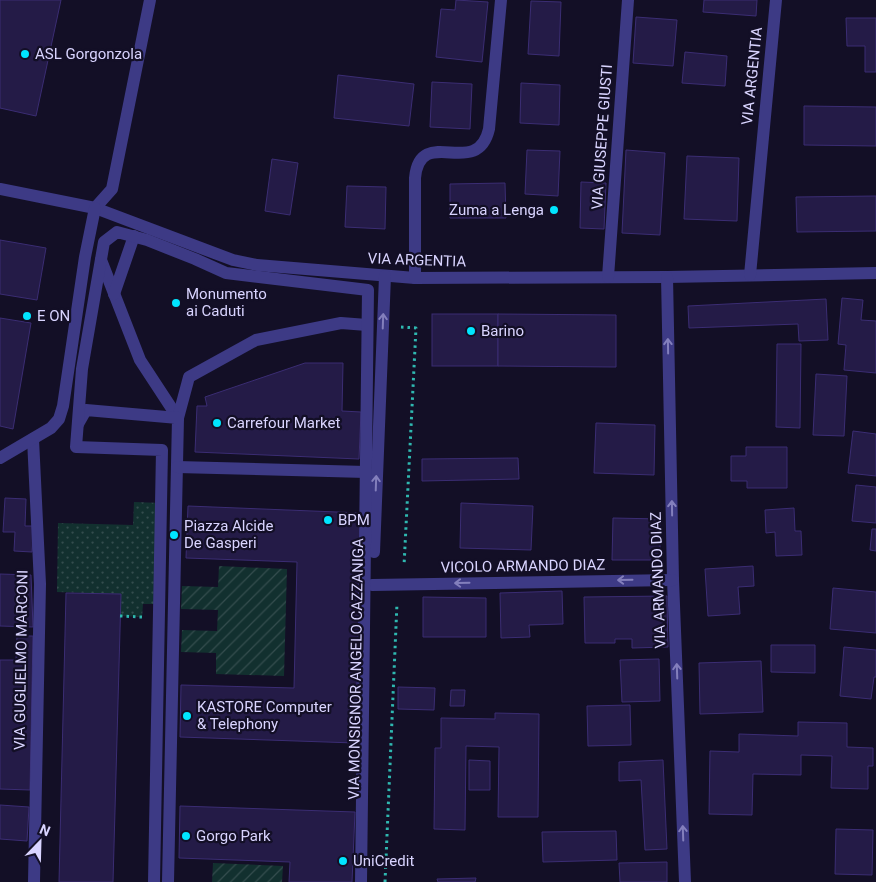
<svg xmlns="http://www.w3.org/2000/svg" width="876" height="882" viewBox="0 0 876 882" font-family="Roboto,sans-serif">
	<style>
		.grass { fill: url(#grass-dots) }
		.garden { fill: url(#garden-furrows) }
		.building { fill: #241b47; stroke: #3b2d73 }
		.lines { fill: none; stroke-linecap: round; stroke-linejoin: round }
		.path { stroke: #2fb8b0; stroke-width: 3; stroke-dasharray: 2.5 4; stroke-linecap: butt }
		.minor { stroke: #3d3a85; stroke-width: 12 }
		.oneway { stroke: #837fbc }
		.poi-dot { fill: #00e5ff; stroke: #130f26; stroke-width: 2 }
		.labels { text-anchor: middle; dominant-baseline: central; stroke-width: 4.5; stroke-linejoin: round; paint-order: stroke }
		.poi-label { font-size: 15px; fill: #d9d4ff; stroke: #130f26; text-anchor: start }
		.street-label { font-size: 15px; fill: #d9d4ff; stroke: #130f26 }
	</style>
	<defs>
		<pattern id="grass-dots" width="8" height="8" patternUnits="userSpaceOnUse" patternTransform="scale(1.25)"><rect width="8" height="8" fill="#12302f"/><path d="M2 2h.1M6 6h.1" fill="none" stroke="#344d4e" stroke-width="1.8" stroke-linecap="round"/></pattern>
		<pattern id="garden-furrows" width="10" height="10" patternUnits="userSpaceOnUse" patternTransform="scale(1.25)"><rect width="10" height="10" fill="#12302f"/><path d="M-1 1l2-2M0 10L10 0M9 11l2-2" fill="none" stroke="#344d4e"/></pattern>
	</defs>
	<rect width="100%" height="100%" fill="#130f26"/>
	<path class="grass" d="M134,502L161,503L159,604H143L142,617L120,616V594L57,592L58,523L133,525Z"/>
	<g class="garden">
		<path d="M219,566L287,569L284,676L216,674V653L181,652L182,630L217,631L218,610L181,609L182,586L218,587Z"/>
		<path d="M213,863L283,866L282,882H212Z"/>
	</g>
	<g class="building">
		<path d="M0,0H61L36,116L0,108Z"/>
		<path d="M456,0L488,2L482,62L436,57L441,9L455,10Z"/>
		<path d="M704,0H757L756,16L703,12Z"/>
		<path d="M531,1L561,2L559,56L528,54Z"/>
		<path d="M636,17L677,20L673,66L633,63Z"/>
		<path d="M846,18H876V72H865V46H847Z"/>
		<path d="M685,52L727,56L725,86L682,83Z"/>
		<path d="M338,75L414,84L409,126L334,118Z"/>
		<path d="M432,82L472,84L470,129L430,127Z"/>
		<path d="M521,83L560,85L559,125L520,123Z"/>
		<path d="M804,106L876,107V146L804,145Z"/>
		<path d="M527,150L560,151L558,196L525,194Z"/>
		<path d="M626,150L665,153L660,235L622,233Z"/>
		<path d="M687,156L739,158L737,221L684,219Z"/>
		<path d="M272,159L298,163L290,215L265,211Z"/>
		<path d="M581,182L606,183L604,229L580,228Z"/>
		<path d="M505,183L506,218H450V184Z"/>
		<path d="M347,186L386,187L385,229L345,227Z"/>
		<path d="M876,196V231L797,232L796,197Z"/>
		<path d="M0,240L46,248L37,300L0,294Z"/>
		<path d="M842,298L863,300L861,320L876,321V373L844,370L846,345L838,344Z"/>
		<path d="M826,299L828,340L799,341L798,324L689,328L688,306Z"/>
		<rect x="432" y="314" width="66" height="52"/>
		<path d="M498,314L616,315V367L498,366Z"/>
		<path d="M0,318L31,323L13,429L0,426Z"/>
		<path d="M777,344H801L800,428L776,427Z"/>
		<path d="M305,363H343L342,411L361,412L359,459L195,452L197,406H207L205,397Z"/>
		<path d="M816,374L847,376L844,436L813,435Z"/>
		<path d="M596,423L655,425L654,475L594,473Z"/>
		<path d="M853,431L876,434V476L848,473Z"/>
		<path d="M746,447H787V488H747V481H731V456H746Z"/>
		<path d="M518,458L519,479L422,481V459Z"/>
		<path d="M856,485L876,487V523L852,521Z"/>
		<path d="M5,498L26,499L25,526H34L32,552L14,551L15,532H3Z"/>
		<path d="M461,503L533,506L531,550L460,548Z"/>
		<path d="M188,506L362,513L355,743L180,737L181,685L294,688L297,562L186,558Z"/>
		<path d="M794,508L795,531H801L802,555L776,556L775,532L766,533L765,510Z"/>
		<path d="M613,518L660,519V560H612Z"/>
		<path d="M872,529H876V551L870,550Z"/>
		<path d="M753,566L754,586L738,587L740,614L708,616L705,569Z"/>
		<path d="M0,574L31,575L33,627L0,626Z"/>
		<path d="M833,588L876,592V633L830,629Z"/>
		<path d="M562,591L563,624L529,625L530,637L501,638L500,593Z"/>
		<path d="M66,593L121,594L113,882H59Z"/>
		<path d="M667,596L668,647L632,648V639H615V643H585L584,597Z"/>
		<path d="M423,597L486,598V637H423Z"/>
		<path d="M17,636H33L30,790L0,789V660H16Z"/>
		<path d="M771,645H815V673L771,672Z"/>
		<path d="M844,647L876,650V677H874L871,699L840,696Z"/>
		<path d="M659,659L660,701L622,702L620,660Z"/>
		<path d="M761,661L763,712L700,714L699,663Z"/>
		<path d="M398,687L435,688L434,710L398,709Z"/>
		<path d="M451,690H465L464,706H450Z"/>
		<path d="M630,705L631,745L588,746L587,706Z"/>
		<path d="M495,713L539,714L538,817H498L499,747L466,746L465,830L434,829L435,748H441V718L495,719Z"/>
		<path d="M798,722L847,723V747L873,748V766H868V789L831,788L832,756L801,755V775L753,774L752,815L709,814L710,751L739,752V734L798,736Z"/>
		<path d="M469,760L490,761V790H469Z"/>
		<path d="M663,760L667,849L645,850L641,780L619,781V762Z"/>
		<path d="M0,805L29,807L27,841L0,839Z"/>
		<path d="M180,806L355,812L352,882H289L290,862L179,858Z"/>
		<path d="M836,829L873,830L872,875L835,874Z"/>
		<path d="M616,831L617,860L543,862L542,832Z"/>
		<path d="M667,862V882H620L619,863Z"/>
		<path d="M476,878L475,882H438L437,879Z"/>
	</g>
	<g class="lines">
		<g class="path">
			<path d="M401,327L416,328L404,566"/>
			<path d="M120,616L142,617"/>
			<path d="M385,882L397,603"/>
		</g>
		<g class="minor">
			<path d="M0,189L95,208L233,260L257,265L415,278L667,277L876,273"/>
			<path d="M95,208L112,189L150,0"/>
			<path d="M101,260L140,360L178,418"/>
			<path d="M750,275L776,0"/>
			<path d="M608,277L628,0"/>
			<path d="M667,277L673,580L685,882"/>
			<path d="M415,278V178C420,123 477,181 489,129L501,0"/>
			<path d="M114,294L134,236"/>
			<path d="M178,418L189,377L256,340L341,323L367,325"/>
			<path d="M78,424L86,410L178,418L168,882"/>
			<path d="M33,439L40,584L34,882"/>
			<path d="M0,458L51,428L59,419L63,406L85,257L95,208"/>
			<path d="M177,467L366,472"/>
			<path d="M374,552L385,276"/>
			<path d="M372,585L673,580"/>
			<path d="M154,882L162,450L76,447L82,369L104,242L117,232L147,240L195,259L226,273L368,290L361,882"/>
		</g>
	</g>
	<defs><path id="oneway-shaft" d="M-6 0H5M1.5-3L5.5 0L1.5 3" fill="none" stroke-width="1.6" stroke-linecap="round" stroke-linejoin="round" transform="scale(1.25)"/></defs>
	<g class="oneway">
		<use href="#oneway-shaft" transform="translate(383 321) rotate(-88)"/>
		<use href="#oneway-shaft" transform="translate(668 346) rotate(-91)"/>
		<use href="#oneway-shaft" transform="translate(376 483) rotate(-88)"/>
		<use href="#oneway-shaft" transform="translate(672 508) rotate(-91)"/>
		<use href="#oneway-shaft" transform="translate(625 580) rotate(179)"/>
		<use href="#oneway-shaft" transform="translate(462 583) rotate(179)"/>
		<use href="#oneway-shaft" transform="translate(677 671) rotate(-92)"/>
		<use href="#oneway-shaft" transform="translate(683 833) rotate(-92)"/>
	</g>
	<g class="poi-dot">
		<circle cx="25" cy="54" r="5"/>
		<circle cx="554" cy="210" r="5"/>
		<circle cx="176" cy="303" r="5"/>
		<circle cx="27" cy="316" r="5"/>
		<circle cx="471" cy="331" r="5"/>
		<circle cx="217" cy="423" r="5"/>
		<circle cx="328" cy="520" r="5"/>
		<circle cx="174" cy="535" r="5"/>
		<circle cx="187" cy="716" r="5"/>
		<circle cx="186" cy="836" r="5"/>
		<circle cx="343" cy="861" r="5"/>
	</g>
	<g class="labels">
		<g class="poi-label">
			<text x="35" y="54">ASL Gorgonzola</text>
			<text x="544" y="210" text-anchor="end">Zuma a Lenga</text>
			<text x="186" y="294">Monumento<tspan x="186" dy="17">ai Caduti</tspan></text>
			<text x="37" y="316">E ON</text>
			<text x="481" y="331">Barino</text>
			<text x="227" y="423">Carrefour Market</text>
			<text x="338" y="520">BPM</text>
			<text x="184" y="526">Piazza Alcide<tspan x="184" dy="17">De Gasperi</tspan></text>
			<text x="197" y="707">KASTORE Computer<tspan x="197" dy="17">&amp; Telephony</tspan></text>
			<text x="196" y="836">Gorgo Park</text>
			<text x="353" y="861">UniCredit</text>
		</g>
		<g class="street-label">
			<text transform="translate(752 76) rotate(-84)">VIA ARGENTIA</text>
			<text transform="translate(602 137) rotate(-86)">VIA GIUSEPPE GIUSTI</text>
			<text transform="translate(417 260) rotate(2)">VIA ARGENTIA</text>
			<text transform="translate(523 566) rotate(-1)">VICOLO ARMANDO DIAZ</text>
			<text transform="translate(658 580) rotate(-92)">VIA ARMANDO DIAZ</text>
			<text transform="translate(21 660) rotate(-89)">VIA GUGLIELMO MARCONI</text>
			<text transform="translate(356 669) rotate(-89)">VIA MONSIGNOR ANGELO CAZZANIGA</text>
		</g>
	</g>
	<g transform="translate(40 842) rotate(23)" stroke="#130f26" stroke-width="4" paint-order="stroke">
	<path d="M0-4L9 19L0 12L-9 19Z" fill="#d9d4ff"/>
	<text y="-8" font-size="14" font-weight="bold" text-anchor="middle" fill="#d9d4ff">N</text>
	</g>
</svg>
